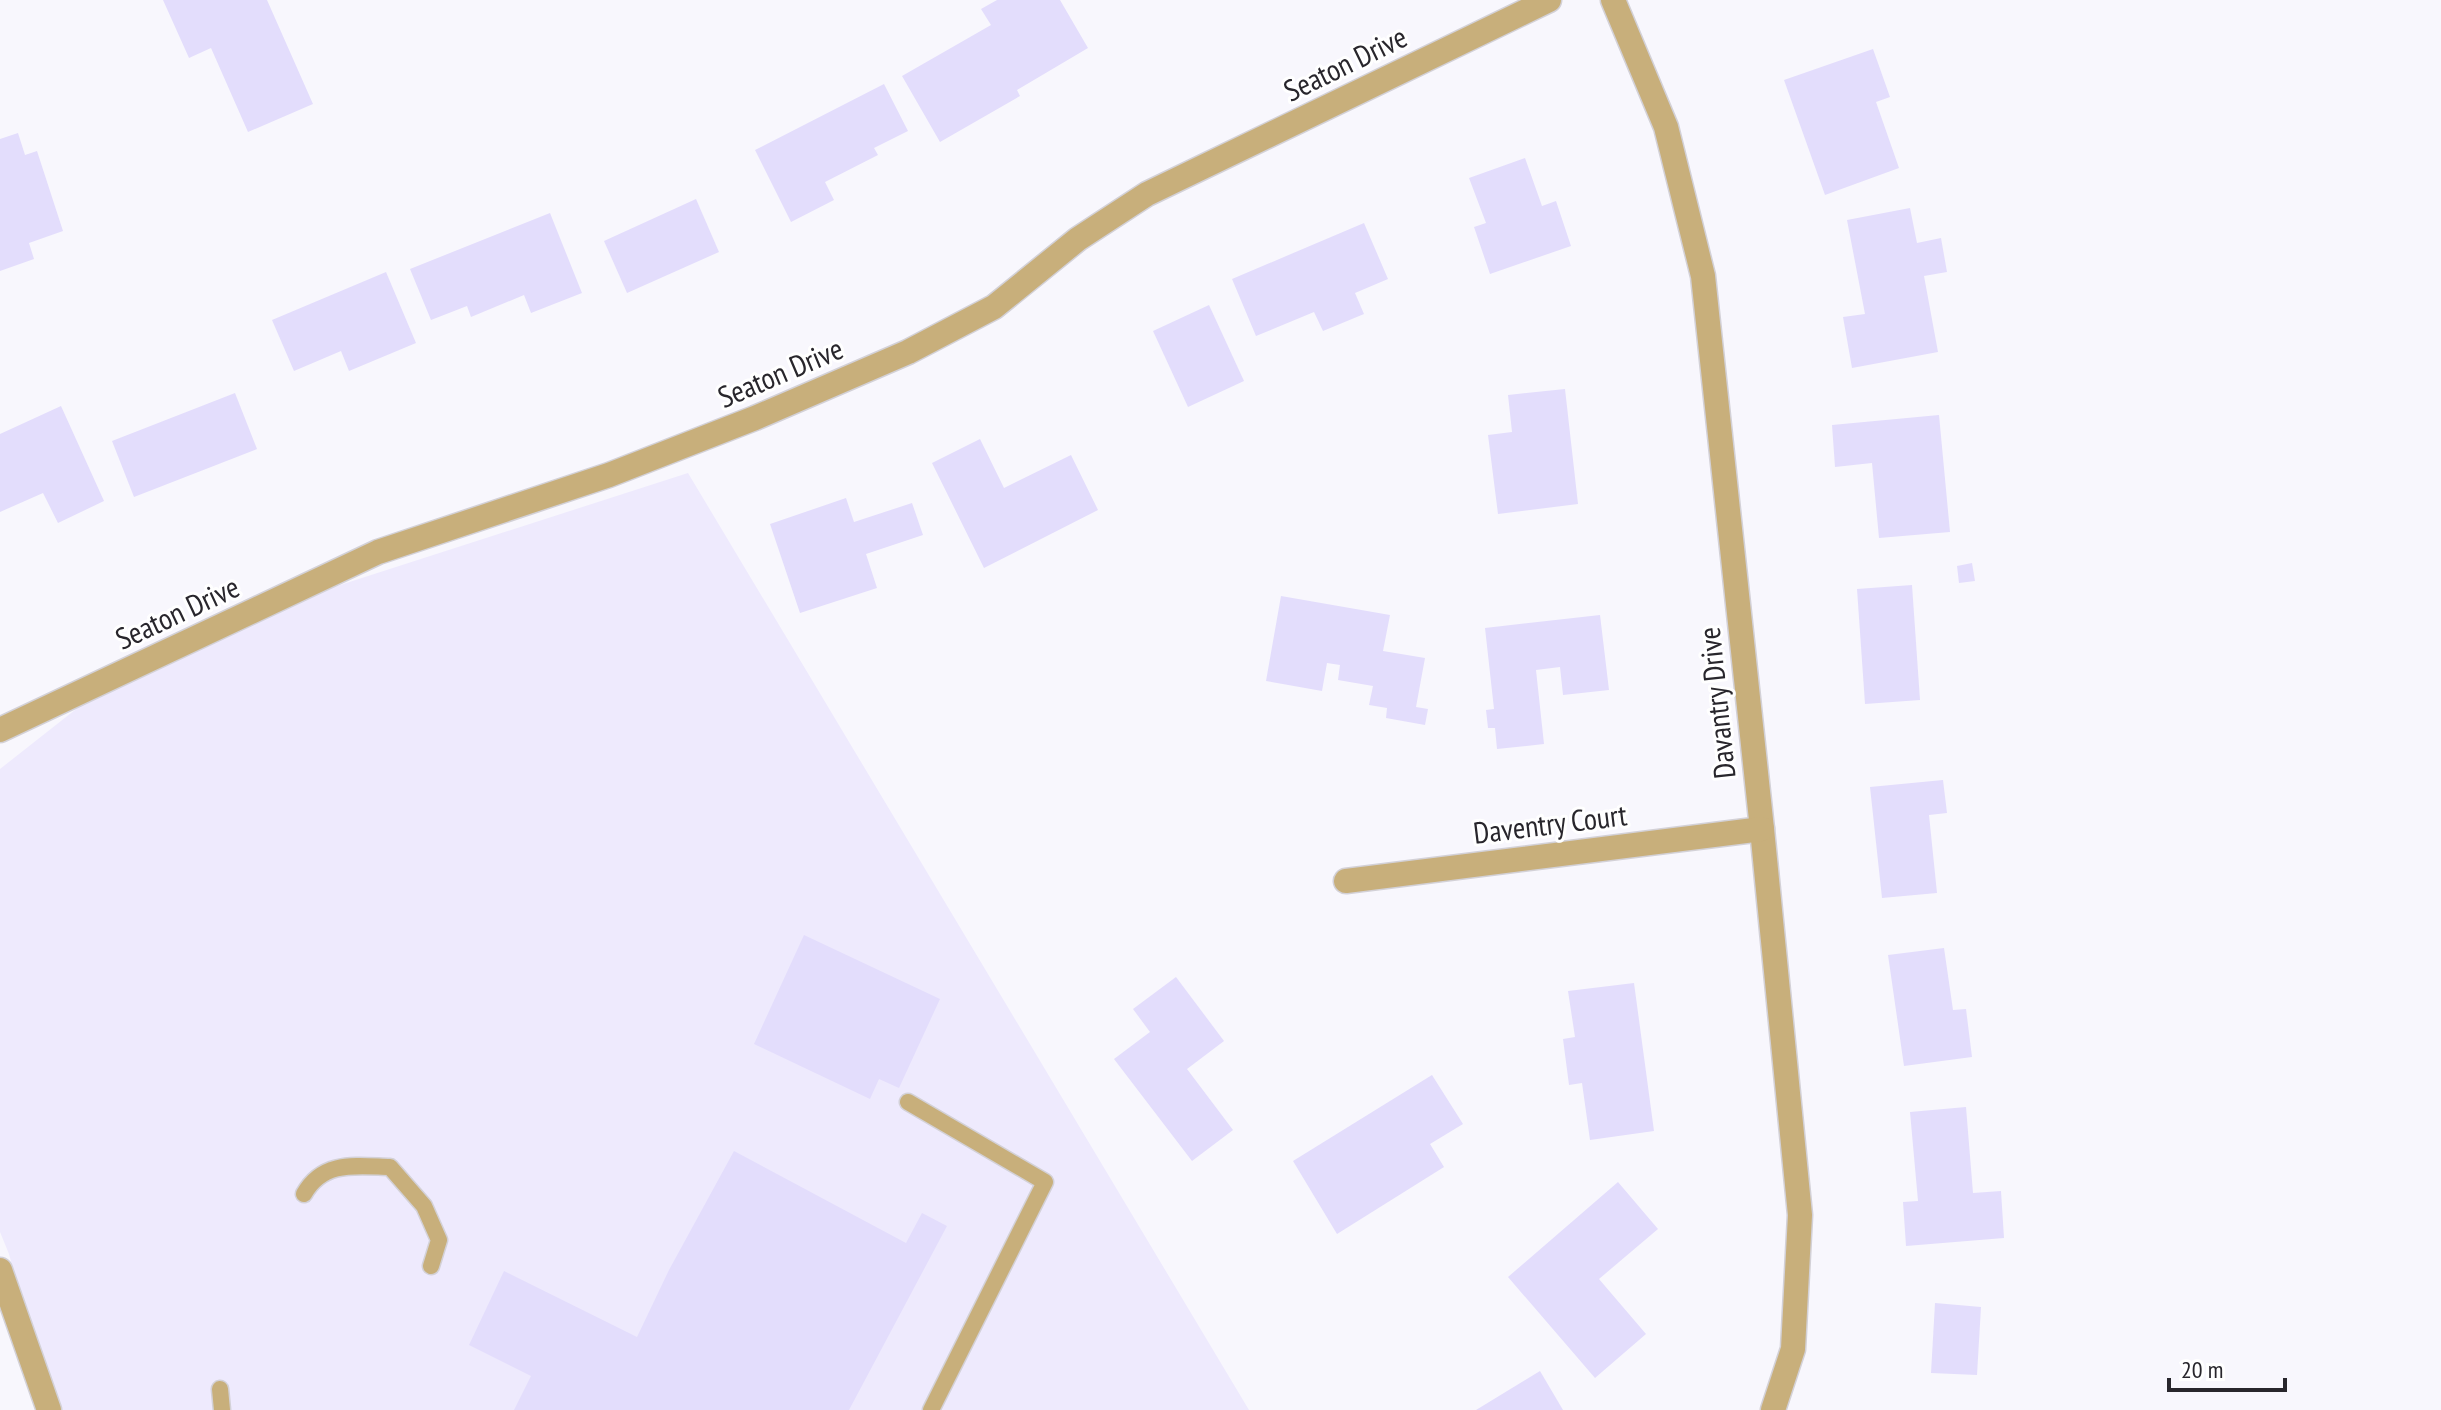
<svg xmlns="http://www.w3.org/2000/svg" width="2441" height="1410" viewBox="0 0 2441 1410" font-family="'PT Sans Narrow',sans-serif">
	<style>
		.built { fill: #eeeafd }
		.building { fill: #e3ddfc }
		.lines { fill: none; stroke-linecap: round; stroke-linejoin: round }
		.lane-casing { stroke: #d3d1d7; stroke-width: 19 }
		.street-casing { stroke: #d3d1d7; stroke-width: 27 }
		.lane { stroke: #c8af7b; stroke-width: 16 }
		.street { stroke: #c8af7b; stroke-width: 24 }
		.labels { text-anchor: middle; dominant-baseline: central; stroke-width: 6; stroke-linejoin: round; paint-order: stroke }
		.street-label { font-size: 30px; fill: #28262c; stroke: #fff }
	</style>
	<rect width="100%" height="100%" fill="#f8f7fd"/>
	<path class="built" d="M688,473L1249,1410H51L9,1254L0,1232V769L160,643Z"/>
	<g class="building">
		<path d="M163,0H267L313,104L248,132L211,48L189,58Z"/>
		<path d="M997,0H1060L1088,48L1017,90L1020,96L940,142L902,76L991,25L981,9Z"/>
		<path d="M1873,49L1890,97L1876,102L1899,168L1825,195L1784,80Z"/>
		<path d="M884,84L908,131L874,148L878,155L825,182L834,200L791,222L755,150Z"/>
		<path d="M18,133L25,155L37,151L63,231L29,243L34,259L0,271V139Z"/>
		<path d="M1525,158L1542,206L1556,201L1571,246L1490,274L1474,227L1486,223L1469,178Z"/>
		<path d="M696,199L719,252L627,293L604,241Z"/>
		<path d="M1910,208L1917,243L1941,238L1947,272L1924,276L1938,352L1852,368L1843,317L1865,314L1847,220Z"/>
		<path d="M550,213L582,293L531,313L524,295L471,317L467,306L431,320L410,269Z"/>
		<path d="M1364,223L1388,279L1355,293L1364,314L1323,331L1314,312L1256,336L1232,279Z"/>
		<path d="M386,272L416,343L349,371L341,351L294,371L272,320Z"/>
		<path d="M1209,305L1244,381L1188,407L1153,331Z"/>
		<path d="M1565,389L1578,504L1498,514L1488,435L1512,432L1508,395Z"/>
		<path d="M235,393L257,449L134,497L112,441Z"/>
		<path d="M61,406L104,501L58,523L43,493L0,512V434Z"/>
		<path d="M1939,415L1950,532L1879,538L1872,463L1835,467L1832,425Z"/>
		<path d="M980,439L1004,488L1071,455L1098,510L984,568L932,463Z"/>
		<path d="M846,498L854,522L912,503L923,535L866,554L877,588L800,613L770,524Z"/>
		<path d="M1972,563L1975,581L1959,583L1957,566Z"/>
		<path d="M1912,585L1920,700L1865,704L1857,589Z"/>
		<path d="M1281,596L1390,615L1383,651L1425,658L1416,707L1428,709L1425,725L1386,718L1387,708L1369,705L1373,686L1338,680L1340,665L1327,663L1322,691L1266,681Z"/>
		<path d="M1600,615L1609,690L1563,695L1560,667L1536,670L1544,744L1497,749L1495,728H1488L1486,710L1494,709L1485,628Z"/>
		<path d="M1943,780L1947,813L1929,815L1937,893L1882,898L1870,787Z"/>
		<path d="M804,935L940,999L899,1088L879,1079L870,1099L754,1044Z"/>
		<path d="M1944,948L1953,1010L1966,1009L1972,1057L1904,1066L1888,955Z"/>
		<path d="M1176,977L1224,1041L1187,1069L1233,1130L1192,1161L1114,1059L1150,1032L1133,1009Z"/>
		<path d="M1634,983L1654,1131L1590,1140L1582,1083L1569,1085L1563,1039L1575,1037L1568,991Z"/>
		<path d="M1432,1075L1463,1124L1430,1144L1444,1167L1337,1234L1293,1161Z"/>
		<path d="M1966,1107L1973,1193L2001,1191L2004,1238L1906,1246L1903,1202L1918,1201L1910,1112Z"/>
		<path d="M734,1151L906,1243L922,1213L947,1226L849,1410H514L531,1376L469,1345L504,1271L637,1337L669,1270Z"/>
		<path d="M1618,1182L1658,1229L1599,1279L1646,1334L1595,1378L1508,1277Z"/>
		<path d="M1935,1303L1981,1307L1977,1375L1931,1373Z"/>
		<path d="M1540,1371L1563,1410H1476Z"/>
	</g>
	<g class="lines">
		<g class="lane-casing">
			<g id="lane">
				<path d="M908,1102L1045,1182L931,1410"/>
				<path d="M304,1194C323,1160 356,1166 390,1167L424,1206L439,1240L431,1266"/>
				<path d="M220,1389L222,1410"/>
			</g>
		</g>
		<g class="street-casing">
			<g id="street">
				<path d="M1613,0L1666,127L1703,276L1762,829L1800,1215L1793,1349L1773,1410"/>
				<path d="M0,730L378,552L609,475L755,418L908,352L994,307L1078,239L1147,194L1549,0"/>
				<path d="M1346,881L1762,829"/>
				<path d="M0,1270L49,1410"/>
			</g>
		</g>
		<use href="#lane" class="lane"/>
		<use href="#street" class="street"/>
	</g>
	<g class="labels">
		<g class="street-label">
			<text transform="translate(1345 63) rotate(-26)">Seaton Drive</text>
			<text transform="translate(780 372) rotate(-23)">Seaton Drive</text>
			<text transform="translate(177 612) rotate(-25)">Seaton Drive</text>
			<text transform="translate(1716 703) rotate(-96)">Davantry Drive</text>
			<text transform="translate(1550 823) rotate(-7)">Daventry Court</text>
		</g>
	</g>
	<path d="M2169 1378v12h116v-12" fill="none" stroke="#28262c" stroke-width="4"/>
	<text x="2181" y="1378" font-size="24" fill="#28262c" stroke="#ffffff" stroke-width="6" paint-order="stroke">20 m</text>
</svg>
